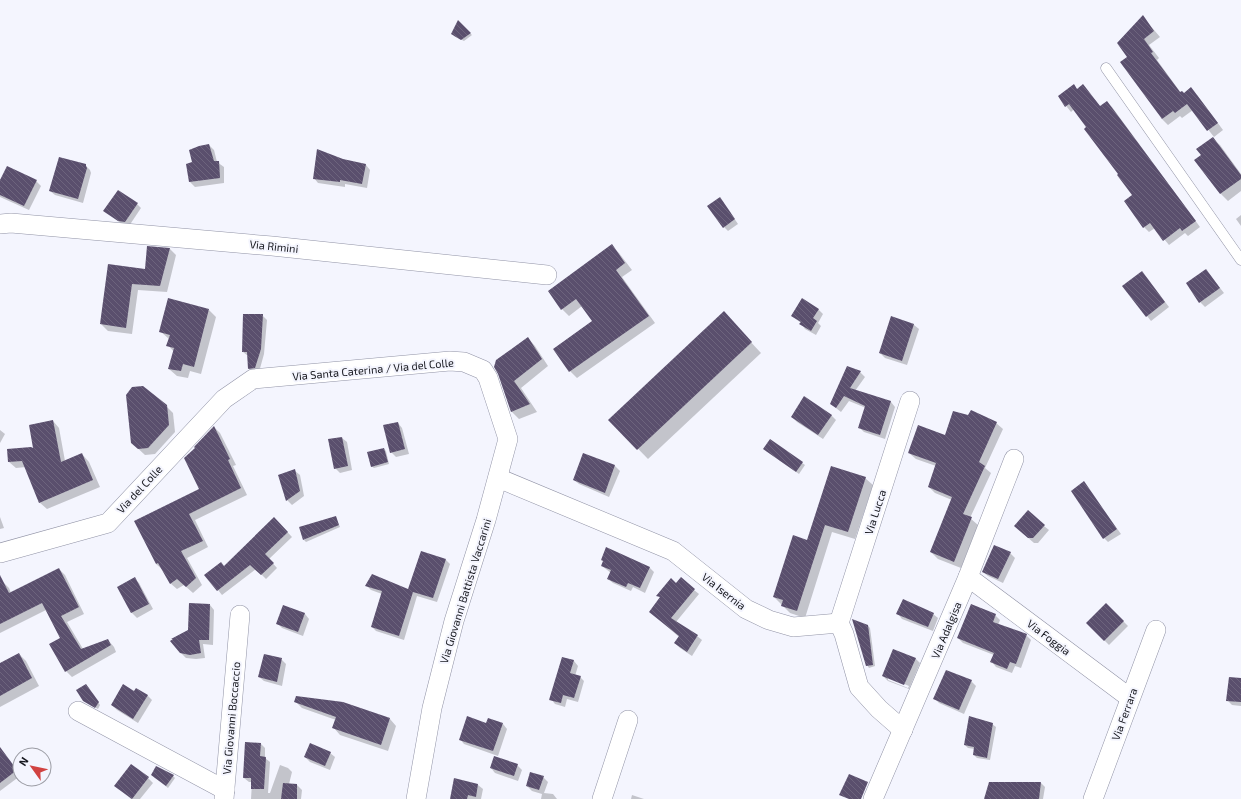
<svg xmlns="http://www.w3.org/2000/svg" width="1241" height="799" viewBox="0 0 1241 799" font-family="'Exo 2',sans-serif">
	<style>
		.shadow { fill: #0003; fill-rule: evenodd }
		.building { fill: url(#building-back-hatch) }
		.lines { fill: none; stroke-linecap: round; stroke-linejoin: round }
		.lane-casing { stroke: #9193a6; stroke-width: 11 }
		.street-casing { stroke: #9193a6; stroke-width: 20 }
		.lane { stroke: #fff; stroke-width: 10 }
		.street { stroke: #fff; stroke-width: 19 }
		.labels { text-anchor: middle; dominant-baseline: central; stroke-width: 4; stroke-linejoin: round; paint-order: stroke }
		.street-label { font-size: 11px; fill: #16171e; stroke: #f4f5fe }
	</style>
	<defs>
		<pattern id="building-back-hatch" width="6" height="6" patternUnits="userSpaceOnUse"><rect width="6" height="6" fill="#5a4f6d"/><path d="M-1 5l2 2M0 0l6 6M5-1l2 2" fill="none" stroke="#6d647d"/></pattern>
	</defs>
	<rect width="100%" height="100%" fill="#f4f5fe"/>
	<g class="shadow">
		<path d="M1143,17L1160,37L1149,45L1159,58L1157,60L1181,93L1197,95L1223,130L1214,137L1193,110L1182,118L1180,116L1168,125L1162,119L1128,58Z"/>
		<path d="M458,22L472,35L464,41L454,36Z"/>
		<path d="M1074,86L1078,90L1083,86L1101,107L1107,102L1112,107L1200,227L1188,236L1185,233L1169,245L1155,228L1149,232L1144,227L1133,195L1120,174L1074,109L1071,112L1059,97Z"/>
		<path d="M1212,138L1220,145L1241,174V191L1228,201L1221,194L1196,160L1202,155Z"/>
		<path d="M209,145L214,150L217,162L224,167V183L195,187L190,182L194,163Z"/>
		<path d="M343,160L366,165L370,170L367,188L345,184V187L318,183L314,178Z"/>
		<path d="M85,165L90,170L91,173L83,203L55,195L50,191Z"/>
		<path d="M0,179L36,181L41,186L29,210L0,197Z"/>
		<path d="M720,198L738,224L728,231L724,227Z"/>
		<path d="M137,204L141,208L129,226L123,225L105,211Z"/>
		<path d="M1241,215V226L1236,219Z"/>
		<path d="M612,246L619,253L632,270L622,277L655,323L577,378L570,371L554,349L593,321L582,306L569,316L562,309Z"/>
		<path d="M170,249L176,255L167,292L138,290L132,334L108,331L101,324L109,265L146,270Z"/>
		<path d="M1206,270L1224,293L1205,307L1200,302Z"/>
		<path d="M1146,277L1169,307L1151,321L1147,316Z"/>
		<path d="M818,309L823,314L818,323L821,326L816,335L805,329L801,323L792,316Z"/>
		<path d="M209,310L216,317L201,374L190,371L188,378L177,376L169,369L174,352L168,345L169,339L160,331Z"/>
		<path d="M262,315L267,320L264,354L259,372L253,373L249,369L248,356L243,352Z"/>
		<path d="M892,317L914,325L919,329L907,365L885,358L880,353Z"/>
		<path d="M733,323L761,353L648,459L610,420Z"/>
		<path d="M528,338L535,346L548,366L521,388L537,412L519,419L512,412L499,374Z"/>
		<path d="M860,372L865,377L855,391L891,402L895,407L885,439L864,432L859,427L866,408L849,401L841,412L831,404Z"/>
		<path d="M166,406L173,413L175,432L155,454L145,455L132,443Z"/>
		<path d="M831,415L836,420L823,439L797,422L792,417Z"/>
		<path d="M53,421L59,428L65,461L82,454L89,462L100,487L47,509L39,502L26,467L16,468L9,462L35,450Z"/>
		<path d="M398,423L402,428L409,454L396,457L391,452Z"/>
		<path d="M996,423L1003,429L985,468L991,473L970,518L978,525L961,568L938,559L931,552L952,500L935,493L929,487L936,466L916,459L909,453L946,436Z"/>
		<path d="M214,427L220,433L236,465L233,466L247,495L195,520L208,547L187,558L202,585L193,593L184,585L177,589L170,583L163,570L156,564L201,489L196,449Z"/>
		<path d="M0,430L5,434L0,443Z"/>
		<path d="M342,438L347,442L352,470L340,473L335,468Z"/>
		<path d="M770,441L805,465L799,474L766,451Z"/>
		<path d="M384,449L386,451L389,464L374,468L371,466Z"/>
		<path d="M584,454L615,466L620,471L609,497L579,484L574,480Z"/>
		<path d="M295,471L300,475L304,496L292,505L287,500L279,475Z"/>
		<path d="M865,478L873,485L855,539L832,532L805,618L790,613L774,597L807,541Z"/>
		<path d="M1084,483L1121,534L1108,542L1104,538Z"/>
		<path d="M0,517L4,528L0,529Z"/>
		<path d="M274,518L292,537L269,559L277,568L266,579L256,569L222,595L218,590L225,567Z"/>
		<path d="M336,518L340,527L306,542L304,540Z"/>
		<path d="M1044,526L1049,530L1038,543H1034L1018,529Z"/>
		<path d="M1010,553L1015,558L1003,583L988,576L983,572Z"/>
		<path d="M445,559L450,564L437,602L417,596L404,640L376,631L372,627L382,594L371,590L366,585L409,591Z"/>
		<path d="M602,566L649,567L654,572L645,593L633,587L631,591L613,583L608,579L611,573Z"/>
		<path d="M59,569L65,575L84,614L67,622L83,649L108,640L114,647L116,652L72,677L66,671L61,639L46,610L0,633V583L3,582L9,588L11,593Z"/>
		<path d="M134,578L139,583L153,609L137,618L132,613L118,587Z"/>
		<path d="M676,584L694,590L699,594L676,622L697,636L702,640L692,656L680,648L675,643L679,637L655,616L661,599L658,595Z"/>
		<path d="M1106,604L1128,626L1109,645L1087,623Z"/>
		<path d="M210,605L214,610L213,645L203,644L205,658L196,659L186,658L180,652L172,639L189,630Z"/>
		<path d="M284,607L305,614L309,619L303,636L282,628L278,624Z"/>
		<path d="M898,614H933L938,618L933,631L902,619Z"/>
		<path d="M995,615L1000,620L998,625L1026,635L1031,640L1021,668L1015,666L1012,673L996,667L992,662L994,655L963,643L958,638Z"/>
		<path d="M868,626L870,628L875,666L869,668L867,665Z"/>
		<path d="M19,654L26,661L39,686L0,707V664Z"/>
		<path d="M563,658L574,661L578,666L575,676L580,677L584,681L578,702L567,699L565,707L555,704L551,699Z"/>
		<path d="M915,658L920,663L909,689L888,681L883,676ZM888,677L909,686L908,688L888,680Z"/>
		<path d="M281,659L286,664L282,686L264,681L259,677Z"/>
		<path d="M1241,679V706L1232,705L1227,700Z"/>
		<path d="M971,681L976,686L964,714L939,703L934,698Z"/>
		<path d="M88,687L100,705L98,709L83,700Z"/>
		<path d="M147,695L152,700L138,723L117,710L112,705Z"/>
		<path d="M295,701L343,703L390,719L396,726L388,751L340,735L334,728L336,720L302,708Z"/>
		<path d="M487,724H503L507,729L498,756L464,744L460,739Z"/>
		<path d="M992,724L996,727L990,760L977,758L974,755L975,749L968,748L965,745Z"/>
		<path d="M261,744L265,748V758L270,762L268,793H270L280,765L288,768L292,772L289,784L297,785L302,790L301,799H251L252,782H249L244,778Z"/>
		<path d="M3,752L7,757L20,776L0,791V755Z"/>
		<path d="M330,753L335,757L330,770L310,762L305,757Z"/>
		<path d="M517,765L522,770L518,781L495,773L491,768Z"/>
		<path d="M173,776L175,778L168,788L154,777Z"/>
		<path d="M543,777L548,782L544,793L553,794L557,799H541L542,794L532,791L527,786Z"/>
		<path d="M148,778L153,783L140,799H131L116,786Z"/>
		<path d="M1041,783L1045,787L1043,799H986Z"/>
		<path d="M478,785L483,789L481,799H451Z"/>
		<path d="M632,795L644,799H631Z"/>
	</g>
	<g class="building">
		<path d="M1143,15L1154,31L1144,39L1153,52L1151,53L1180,92L1182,91L1184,93L1191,87L1218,123L1207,131L1187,104L1175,113L1173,111L1162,119L1120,62L1127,57L1117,43Z"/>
		<path d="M458,20L471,33L461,40L451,34Z"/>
		<path d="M1074,84L1077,89L1083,84L1100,106L1107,101L1196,221L1182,231L1180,228L1163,241L1150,223L1143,228L1124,201L1132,195L1117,175L1118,174L1084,129L1086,127L1069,104L1065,107L1058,96Z"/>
		<path d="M1213,137L1241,175V179L1220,194L1194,160L1201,155L1196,149Z"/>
		<path d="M209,144L214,161H219L220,178L189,182L186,164L192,162L189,150L199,146Z"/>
		<path d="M317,149L343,159L366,164L362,184L340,180V182L313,179Z"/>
		<path d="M59,157L86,164V166L87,168L78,199L49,191Z"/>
		<path d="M7,166L37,180L24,206L0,195V180Z"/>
		<path d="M118,190L138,203L125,222L118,221L103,211Z"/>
		<path d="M720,197L735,219L723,228L707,206Z"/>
		<path d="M612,244L625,263L616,270L649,316L569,372L553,349L592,321L576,299L561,310L548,291Z"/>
		<path d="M147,246L170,248L160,286L132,284L126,328L100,324L108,264L145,269Z"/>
		<path d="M1206,269L1220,288L1199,303L1186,283Z"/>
		<path d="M1142,271L1165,302L1146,317L1122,286Z"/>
		<path d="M168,298L209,309L194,367L183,364L181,371L168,369L174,348L166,346L170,335L159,332Z"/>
		<path d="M802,298L819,309L813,318L817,321L811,331L799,324L801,322L791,316Z"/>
		<path d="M724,311L752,342L637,450L608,420Z"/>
		<path d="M243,314H263L261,349L255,368L248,369L247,352H242Z"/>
		<path d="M891,316L914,324L902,361L879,353Z"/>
		<path d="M528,337L542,359L514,381L530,404L511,412L498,374L494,367L496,360Z"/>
		<path d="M847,366L861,371L850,388L891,401L880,435L858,428L865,406L844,396L836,408L830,404Z"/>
		<path d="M143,386L167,405L169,425L148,448L138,449L131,443L126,395L132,387Z"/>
		<path d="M804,396L832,415L818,435L791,417Z"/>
		<path d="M971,410L997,422L979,462L985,466L963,514L972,517L954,562L930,552L952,497L928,487L936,463L908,453L918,425L945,435L953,411L968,415Z"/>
		<path d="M53,420L61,462L82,453L93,480L39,503L22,461L8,462L7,449L31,447L33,448L29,425Z"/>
		<path d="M398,422L405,449L390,453L383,425Z"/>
		<path d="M214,426L230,459L228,460L241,488L189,514L203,541L181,551L196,578L186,587L177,579L170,584L158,563L156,564L134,521L199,489L184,458L195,448L194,447Z"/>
		<path d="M342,437L348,466L334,469L328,439Z"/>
		<path d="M770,439L803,462L796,472L763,449Z"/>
		<path d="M384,448L388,462L371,467L367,452Z"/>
		<path d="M583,453L615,465L605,493L573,480Z"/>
		<path d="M831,466L866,477L848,532L825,525L797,611L781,606L783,600L773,597L793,535L807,540Z"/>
		<path d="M295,469L300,491L286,501L278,475Z"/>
		<path d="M1084,481L1117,529L1103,539L1071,491Z"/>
		<path d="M1028,510L1045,525L1033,538H1028L1014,526Z"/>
		<path d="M336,516L339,525L303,540L299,527Z"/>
		<path d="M274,517L288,532L265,554L274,563L261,575L250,565L217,591L204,575L221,562L224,566Z"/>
		<path d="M994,545L1011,552L998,579L982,572Z"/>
		<path d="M606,547L650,567L640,588L628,583L626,587L607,579L611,570L601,566L603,561L601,560Z"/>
		<path d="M421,551L446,559L433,598L413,592L399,636L371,627L382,591L365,586L372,574L408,589Z"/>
		<path d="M59,568L79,607L61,616L81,649L108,639L111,645L65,672L49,644L60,638L42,603L0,624V575L9,593Z"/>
		<path d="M135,577L149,604L131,613L117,587Z"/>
		<path d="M681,577L695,589L671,618L698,635L687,652L674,643L679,636L649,612L660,597L656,596L671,578L676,583Z"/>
		<path d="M903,599L934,613L928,627L896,614Z"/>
		<path d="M189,603L210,604L209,640H199L201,653L190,655L180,653L170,641L173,639H171L188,630Z"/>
		<path d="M1106,603L1124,621L1104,641L1086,623Z"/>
		<path d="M971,604L996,614L993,622L1027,634L1016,664L1010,662L1007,669L990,662L994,653L957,638Z"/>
		<path d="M283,605L305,613L298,632L276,624Z"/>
		<path d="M852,619L868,625L873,665L866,666Z"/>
		<path d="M893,649L916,658L904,685L882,676Z"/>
		<path d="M19,653L32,678L0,696V663Z"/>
		<path d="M264,654L282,658L277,682L258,677Z"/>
		<path d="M562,657L574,660L570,673L581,676L574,698L563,695L561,703L549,700Z"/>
		<path d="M946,670L972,680L959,710L933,699Z"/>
		<path d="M1229,677L1241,678V702L1226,701Z"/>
		<path d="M86,684L99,702L95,708L83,701L76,690Z"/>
		<path d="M123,684L134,691L136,688L148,695L133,719L111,705Z"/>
		<path d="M296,696L343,702L390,718L381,745L332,728L336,717L294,702Z"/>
		<path d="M467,716L486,723L488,718L503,723L493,751L459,740Z"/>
		<path d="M969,716L993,723L987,758L973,755L974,747L964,745Z"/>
		<path d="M245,742L261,743L260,756L266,757L264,789H251V778H243Z"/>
		<path d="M310,743L331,752L325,766L304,757Z"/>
		<path d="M0,747L17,770L0,783Z"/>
		<path d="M494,756L518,764L514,776L490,768Z"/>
		<path d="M131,764L149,777L132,799L114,786Z"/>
		<path d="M156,766L174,775L166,786L151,775Z"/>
		<path d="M530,772L544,776L539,790L526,786Z"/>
		<path d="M849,774L868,782L861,799H849L839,795Z"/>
		<path d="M454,778L478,784L476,797L468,795L467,799H450Z"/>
		<path d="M989,782H1041L1039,799H984Z"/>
		<path d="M283,783L297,784V799H281Z"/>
	</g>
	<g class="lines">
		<g class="lane-casing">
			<path id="lane" d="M1106,68L1241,260"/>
		</g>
		<g class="street-casing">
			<g id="street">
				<path d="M0,224L11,223L272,246L547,275"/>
				<path d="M498,478L673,551L746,609L769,620L793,627L839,623L844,634L859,687L879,709L903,730"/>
				<path d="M0,553L108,523L224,399L253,379L450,361L464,362L483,370L488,378L508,439L486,520L454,621L432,708L416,799"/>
				<path d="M968,577L1130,698"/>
				<path d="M839,623L910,401"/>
				<path d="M78,711L225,790"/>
				<path d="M224,799L240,615"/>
				<path d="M602,799L628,720"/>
				<path d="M873,799L968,577L1014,459"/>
				<path d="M1093,799L1156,630"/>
			</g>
		</g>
		<use href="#lane" class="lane"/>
		<use href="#street" class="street"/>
	</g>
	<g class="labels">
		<g class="street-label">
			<text transform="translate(274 246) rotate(6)">Via Rimini</text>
			<text transform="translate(373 369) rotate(-5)">Via Santa Caterina / Via del Colle</text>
			<text transform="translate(139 489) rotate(-47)">Via del Colle</text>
			<text transform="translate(875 512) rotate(-72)">Via Lucca</text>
			<text transform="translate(465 591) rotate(-73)">Via Giovanni Battista Vaccarini</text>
			<text transform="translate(724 591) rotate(38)">Via Isernia</text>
			<text transform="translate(946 630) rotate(-67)">Via Adalgisa</text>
			<text transform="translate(1049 637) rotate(37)">Via Foggia</text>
			<text transform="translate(1124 714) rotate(-70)">Via Ferrara</text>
			<text transform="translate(231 718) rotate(-85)">Via Giovanni Boccaccio</text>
		</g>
	</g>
	<g transform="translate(32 767) rotate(303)"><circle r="19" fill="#f4f5fe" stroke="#9b9ca4"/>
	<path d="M0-3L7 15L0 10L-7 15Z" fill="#d14241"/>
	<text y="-6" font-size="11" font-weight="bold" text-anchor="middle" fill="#16171e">N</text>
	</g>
</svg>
